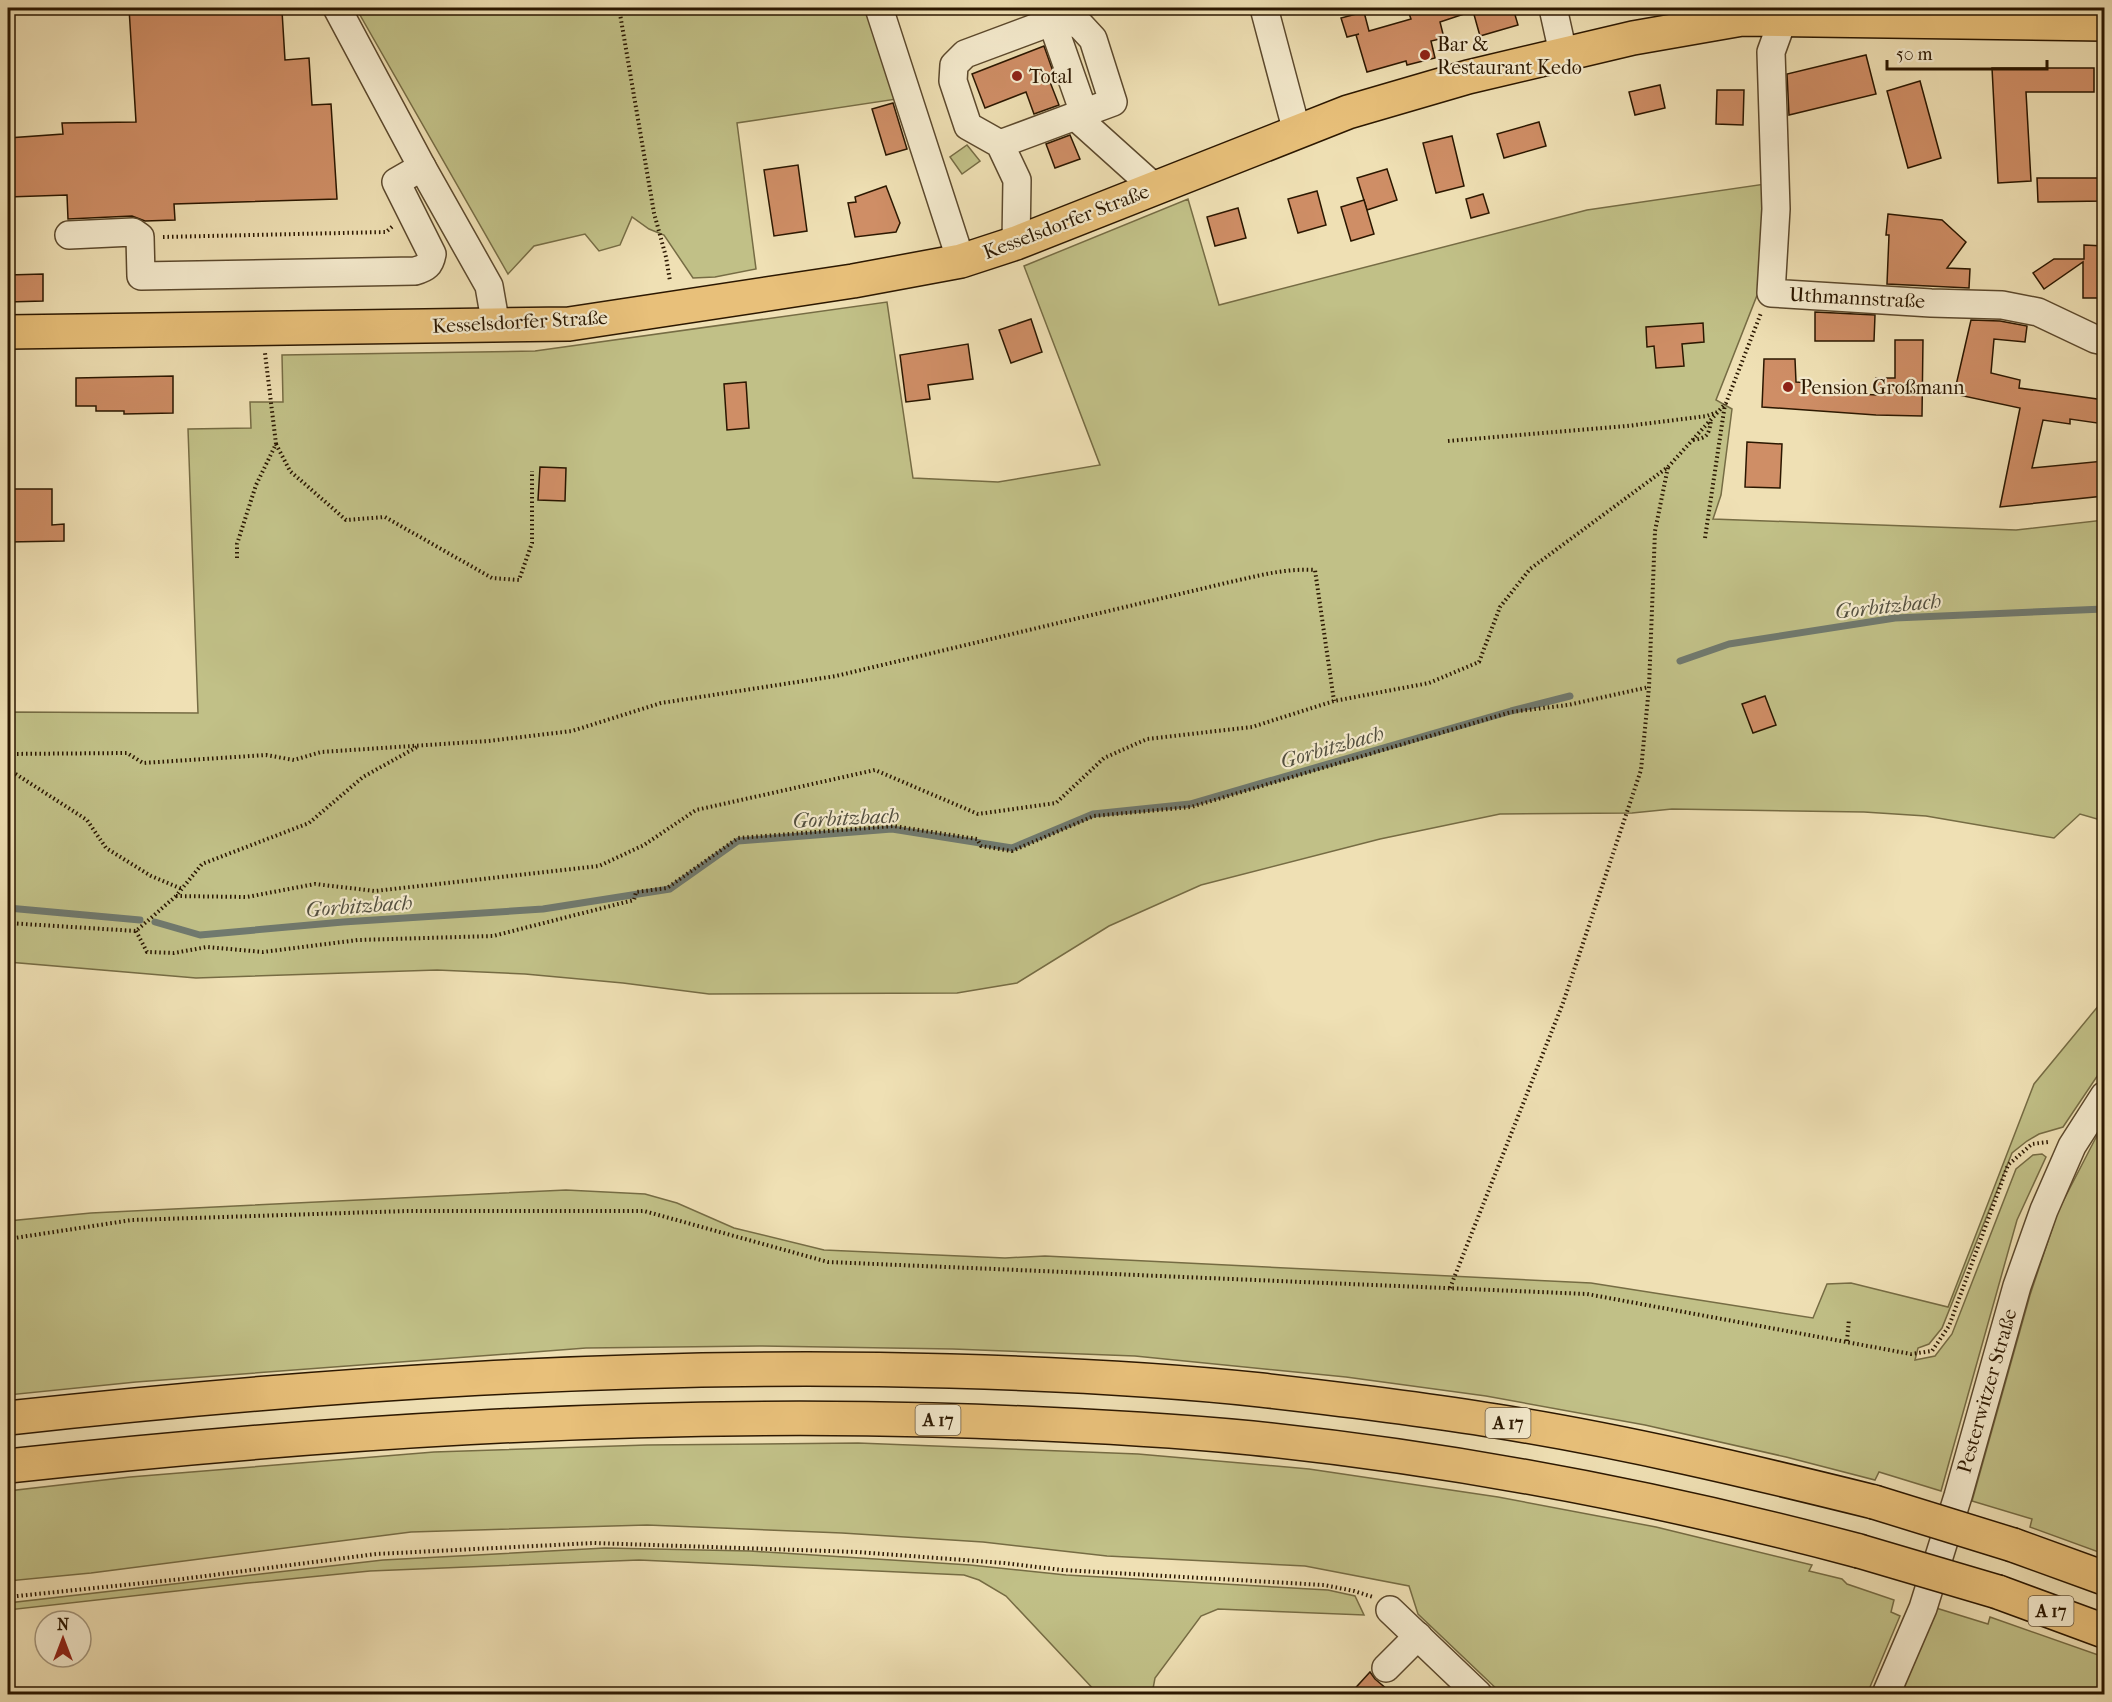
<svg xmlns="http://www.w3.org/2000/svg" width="2112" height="1702" viewBox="0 0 2112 1702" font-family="'IM FELL French Canon',serif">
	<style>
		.green { fill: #c1c087; stroke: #766c44; stroke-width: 1.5 }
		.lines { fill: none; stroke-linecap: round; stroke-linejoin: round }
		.stream { stroke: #70796e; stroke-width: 7 }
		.building { fill: #cf8e66; stroke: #2b1700; stroke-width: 1.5 }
		.minor-casing { stroke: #5c492d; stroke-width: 30 }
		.major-casing { stroke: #2b1700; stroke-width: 36 }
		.highway-casing { stroke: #2b1700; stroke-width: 36 }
		.path { stroke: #2b1700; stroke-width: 4; stroke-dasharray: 1.5 3; stroke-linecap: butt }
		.minor { stroke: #f5ebce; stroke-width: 27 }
		.major { stroke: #e8c07a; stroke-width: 33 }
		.highway { stroke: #e8c07a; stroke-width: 33 }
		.highway-bridge-casing { stroke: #2b1700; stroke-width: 36; stroke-linecap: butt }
		.highway-bridge { stroke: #e8c07a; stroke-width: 33 }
		.poi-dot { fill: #8f2418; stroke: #f5ebce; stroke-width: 2 }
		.labels { text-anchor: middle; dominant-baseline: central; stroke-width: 4.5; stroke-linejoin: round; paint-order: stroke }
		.shield { fill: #f5ebce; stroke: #68573e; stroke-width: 1.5 }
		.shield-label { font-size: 18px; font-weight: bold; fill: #2b1700 }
		.poi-label { font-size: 20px; fill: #2b1700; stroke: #f5ebce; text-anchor: start }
		.street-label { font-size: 20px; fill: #2b1700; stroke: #f5ebce }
		.water-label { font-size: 21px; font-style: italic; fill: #535040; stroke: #f5ebce }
	</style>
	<rect width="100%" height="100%" fill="#efe0b4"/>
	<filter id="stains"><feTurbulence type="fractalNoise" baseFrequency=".00333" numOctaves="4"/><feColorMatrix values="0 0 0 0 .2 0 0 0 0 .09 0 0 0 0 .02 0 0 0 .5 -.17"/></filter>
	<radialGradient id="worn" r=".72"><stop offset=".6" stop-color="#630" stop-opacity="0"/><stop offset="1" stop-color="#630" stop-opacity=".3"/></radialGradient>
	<g class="green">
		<path d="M356,8H869L897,99L737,123L756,269L715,277L693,278L664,235L649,229L632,217L620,245L599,251L585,234L534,246L508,274Z"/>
		<path d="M967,145L980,161L962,174L950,157Z"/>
		<path d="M1765,184L1763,280L1716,400L1732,409L1721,495L1713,519L2016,530L2104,520V821L2080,814L2054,838L1926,816L1864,812L1672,809L1632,813L1500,814L1380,839L1201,885L1109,926L1017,983L957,993L709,994L623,983L525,974L437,970L196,978L8,962V712L198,713L188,429L251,428L250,402H283L282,355L535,351L887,302L913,478L998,482L1100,465L1024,266L1188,199L1219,305L1587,210Z"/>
		<path d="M2104,999V1066L2063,1127L2039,1134L2027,1141L2012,1153L1942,1328L1929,1344L1918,1348L1915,1360L1935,1356L1952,1334L2016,1169L2033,1155L2042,1154L2046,1157L2017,1220L1941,1491L1879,1472L1875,1480L1786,1457L1645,1425L1486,1396L1346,1377L1135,1356L953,1349L759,1346L586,1348L136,1382L8,1395V1221L91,1213L566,1190L645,1194L677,1203L734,1228L824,1250L1005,1258L1045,1256L1591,1283L1813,1318L1827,1284L1851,1283L1948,1307L2034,1084Z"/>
		<path d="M2104,1122V1554L2030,1527L2032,1519L1972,1501L2030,1295L2058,1211Z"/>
		<path d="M858,1443L1138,1454L1309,1469L1498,1497L1656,1527L1812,1565L1809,1571L1842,1579L1847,1584L1894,1600L1891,1612L1900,1616L1867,1694H1502L1418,1614L1409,1586L1305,1566L1107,1556L983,1542L842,1533L647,1525L411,1532L91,1573L8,1581V1491L130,1477L434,1452L647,1445Z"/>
		<path d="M605,1548L750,1551L970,1565L1066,1575L1328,1590L1355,1596L1364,1615L1218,1609L1201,1616L1155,1678L1152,1694H1098L1006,1596L979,1580L964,1575L639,1560L370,1571L248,1583L8,1610V1603L383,1560Z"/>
		<path d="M1936,1608L1988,1624L1990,1617L2104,1657V1694H1901Z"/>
	</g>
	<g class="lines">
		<g class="stream">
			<path d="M1680,661L1729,644L1895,618L2104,609"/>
			<path d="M8,908L140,920"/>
			<path d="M155,922L200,935L343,922L543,909L670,889L738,841L892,829L1012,848L1093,814L1190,804L1511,711L1570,696"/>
		</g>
	</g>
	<g class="building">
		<path d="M129,8H254L255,13L282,11L285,60L309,58L312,105L331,104L337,199L174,204L175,220L145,221L132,216L68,219L67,195L8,197V138L63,134L62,123L136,122Z"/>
		<path d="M1407,8H1513L1518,25L1480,36L1473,11L1440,22L1444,38L1431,41L1435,58L1407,65L1406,61L1367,72L1356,35L1359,34L1347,37L1341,18L1364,12L1369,31L1411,19Z"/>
		<path d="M1044,46L1056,80L1050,82L1059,105L1034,114L1026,92L985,108L972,74Z"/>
		<path d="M1866,55L1876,94L1789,115L1787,74Z"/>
		<path d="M1992,68H2094V92H2026L2031,181L1998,183Z"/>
		<path d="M1920,81L1941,158L1908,168L1887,91Z"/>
		<path d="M1660,85L1665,108L1635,115L1629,92Z"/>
		<path d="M1717,90H1744L1743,125L1716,124Z"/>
		<path d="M893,103L907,149L886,155L872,109Z"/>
		<path d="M1539,122L1546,146L1504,158L1497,134Z"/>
		<path d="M1070,135L1080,159L1055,168L1046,144Z"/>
		<path d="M1452,136L1464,186L1436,193L1423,143Z"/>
		<path d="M798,165L807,231L774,236L764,170Z"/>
		<path d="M1387,169L1397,200L1367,210L1357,178Z"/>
		<path d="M2037,178H2104V201L2038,202Z"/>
		<path d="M886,186L900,223L896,232L855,237L848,203L856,202L855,197Z"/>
		<path d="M1317,191L1326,225L1298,233L1288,199Z"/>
		<path d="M1483,194L1489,213L1471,218L1466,199Z"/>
		<path d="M1364,200L1374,234L1351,241L1341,207Z"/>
		<path d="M1238,208L1246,238L1215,246L1207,217Z"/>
		<path d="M1888,214L1942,220L1966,242L1947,268L1970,269L1969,288L1887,284L1889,235H1886Z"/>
		<path d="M2084,245L2104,246V298H2083V262L2044,289L2033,273L2054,259H2084Z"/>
		<path d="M43,274V301L8,302V275Z"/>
		<path d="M1815,312L1875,315L1874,341H1815Z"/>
		<path d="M1031,319L1042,352L1011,363L999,330Z"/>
		<path d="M1971,320L2000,321L2027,326L2025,342L1994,339L1991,373L2020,380L2019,388L2104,400V424L2070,419V424L2043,420L2032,468L2104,461V496L2000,507L2020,408L1954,394Z"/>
		<path d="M1703,323L1704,342L1682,344L1684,366L1656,368L1654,346L1647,347L1646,327Z"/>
		<path d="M1895,340H1923L1922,416L1876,415L1762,407L1764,359H1795L1796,382L1813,383L1812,391L1876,395V378H1895Z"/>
		<path d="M968,344L973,379L928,385L930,399L906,402L900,355Z"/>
		<path d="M173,376V413L124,414V411H96V406H76V378Z"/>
		<path d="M746,382L749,428L727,430L724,384Z"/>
		<path d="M1747,442L1782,444L1780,488L1745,487Z"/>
		<path d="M540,467L566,468L565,501L538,500Z"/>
		<path d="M8,489H52V525L64,524V541L8,542Z"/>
		<path d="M1765,696L1776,725L1753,733L1742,704Z"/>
		<path d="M1370,1672L1375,1679L1394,1695H1349Z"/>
	</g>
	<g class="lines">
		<g class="minor-casing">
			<g id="minor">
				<path d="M337,8L422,167L489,286L496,326"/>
				<path d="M879,8L961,261"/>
				<path d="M1264,8L1297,132"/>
				<path d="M1553,8L1563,53"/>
				<path d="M1781,8L1783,19L1771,52L1776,209L1771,293L1931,303L2002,305L2038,312L2095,339L2104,341"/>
				<path d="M1052,22L1084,113"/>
				<path d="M1075,116L1155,188"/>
				<path d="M1000,144L1113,102L1093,39L1080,25L1059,19L965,54L954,65L953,81L968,126L1000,144L1017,180L1016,243"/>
				<path d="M69,235L133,232L140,237L141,276L415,271C426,268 430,265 432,254L396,182L422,167"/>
				<path d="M1390,1610L1478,1694"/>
				<path d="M1386,1668L1418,1636"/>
				<path d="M1886,1694L1923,1608L1958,1496L2017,1286L2044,1210L2072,1146L2104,1096"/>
			</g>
		</g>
		<g class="major-casing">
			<path id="major" d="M8,332L569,324L853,281L961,261L1016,243L1348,112L1468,77L1633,38L1742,19L2104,24"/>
		</g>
		<g class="highway-casing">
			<g id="highway">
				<path d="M8,1418C321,1384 635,1362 950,1371C1054,1374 1158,1379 1261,1390C1340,1399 1418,1408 1496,1421C1623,1441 1749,1471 1874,1502"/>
				<path d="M8,1466C315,1433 624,1412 933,1420C1040,1423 1146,1428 1252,1438C1457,1459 1660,1498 1859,1551"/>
				<path d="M2013,1545L2104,1578"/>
				<path d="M1998,1592L2104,1631"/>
			</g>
		</g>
		<g class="path">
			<path d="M619,8L654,213L666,257L670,281"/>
			<path d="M163,237L386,232L393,226"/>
			<path d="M1693,440C1708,438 1709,434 1711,420"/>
			<path d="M1448,441L1627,426L1707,416L1717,412"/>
			<path d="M276,444L290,471L346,520L385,517L492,578L519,580L532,543V471"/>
			<path d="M1705,538L1725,404"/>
			<path d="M237,558V544L256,485L276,444L265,353"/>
			<path d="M8,754L127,753L143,763L266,755L294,760L321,752L488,741L572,731L661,703L836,676L1230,582C1258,576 1285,568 1315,570L1334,701"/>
			<path d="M8,769L87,820L106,848L151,876L182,889"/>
			<path d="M176,896L247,897L315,884L375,891L599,866L644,845L696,810L875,770L978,814L1056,803L1104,758L1147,739L1252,727L1334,701L1429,683L1479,662L1500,607L1530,569L1668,467L1726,403L1761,313"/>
			<path d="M8,923L136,931L176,896L202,864L309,823L363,777L417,747"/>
			<path d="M136,931L147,952L174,953L207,947L263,952L358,940L493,936L634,900L636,892L667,888L738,838L893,826L977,839L981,846L1012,851L1094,816L1191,807L1511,712L1568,705L1649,687"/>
			<path d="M8,1239L132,1220L407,1211H644L828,1262L1587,1294L1911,1354L1932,1351L1949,1326L2008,1165L2032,1144L2048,1142"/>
			<path d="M1450,1288L1563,1003L1641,770L1649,687L1655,531L1668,467"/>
			<path d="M1847,1341L1849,1319"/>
			<path d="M8,1597L182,1579L376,1554L594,1543L857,1552L1004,1563L1062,1570L1324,1585L1354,1591L1373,1597"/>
			<path d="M2002,1694L2010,1689L2023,1694"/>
		</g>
		<use href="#minor" class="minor"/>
		<use href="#major" class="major"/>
		<use href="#highway" class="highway"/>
		<g class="highway-bridge-casing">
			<g id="highway-bridge">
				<path d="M1874,1502L2013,1545"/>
				<path d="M1859,1551L1998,1592"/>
			</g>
		</g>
		<use href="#highway-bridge" class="highway-bridge"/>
	</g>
	<g class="poi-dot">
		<circle cx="1425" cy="55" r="6"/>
		<circle cx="1017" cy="76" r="6"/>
		<circle cx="1788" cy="387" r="6"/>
	</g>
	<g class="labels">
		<g class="shield">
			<rect x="915.5" y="1405" width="45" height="30" rx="4.5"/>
			<rect x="1485.5" y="1408" width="45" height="30" rx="4.5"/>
			<rect x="2028.5" y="1596" width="45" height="30" rx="4.5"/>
		</g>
		<g class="shield-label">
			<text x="938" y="1420">A 17</text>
			<text x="1508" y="1423">A 17</text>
			<text x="2051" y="1611">A 17</text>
		</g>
		<g class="poi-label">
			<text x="1437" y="44">Bar &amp;<tspan x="1437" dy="23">Restaurant Kedo</tspan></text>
			<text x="1029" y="76">Total</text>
			<text x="1800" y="387">Pension Großmann</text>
		</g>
		<g class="street-label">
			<text transform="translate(1066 222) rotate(-21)">Kesselsdorfer Straße</text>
			<text transform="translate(1857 298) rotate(3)">Uthmannstraße</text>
			<text transform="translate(520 322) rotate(-3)">Kesselsdorfer Straße</text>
			<text transform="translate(1987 1391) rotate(-74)">Pesterwitzer Straße</text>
		</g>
		<g class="water-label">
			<text transform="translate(1888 606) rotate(-6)">Gorbitzbach</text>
			<text transform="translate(1332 747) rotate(-16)">Gorbitzbach</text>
			<text transform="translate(846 818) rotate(-3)">Gorbitzbach</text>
			<text transform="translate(359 906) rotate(-4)">Gorbitzbach</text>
		</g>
	</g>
	<rect width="2112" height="1702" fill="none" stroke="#efe0b4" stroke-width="30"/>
	<rect x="9" y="9" width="2094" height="1684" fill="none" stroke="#2b1700" stroke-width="3"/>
	<rect x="15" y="15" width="2082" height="1672" fill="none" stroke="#2b1700" stroke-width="1.5"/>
	<g transform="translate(63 1639)"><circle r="28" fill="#f5ebce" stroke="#a4967c" stroke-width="1.5"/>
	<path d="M0-4.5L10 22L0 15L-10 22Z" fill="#8f2418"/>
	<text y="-9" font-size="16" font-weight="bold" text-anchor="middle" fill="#2b1700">N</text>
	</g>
	<path d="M1887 60v9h160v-9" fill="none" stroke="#2b1700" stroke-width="3"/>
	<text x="1896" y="60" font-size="18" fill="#2b1700" stroke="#f5ebce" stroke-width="4.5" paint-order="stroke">50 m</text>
	<rect width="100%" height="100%" filter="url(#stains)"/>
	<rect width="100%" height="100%" fill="url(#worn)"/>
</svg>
